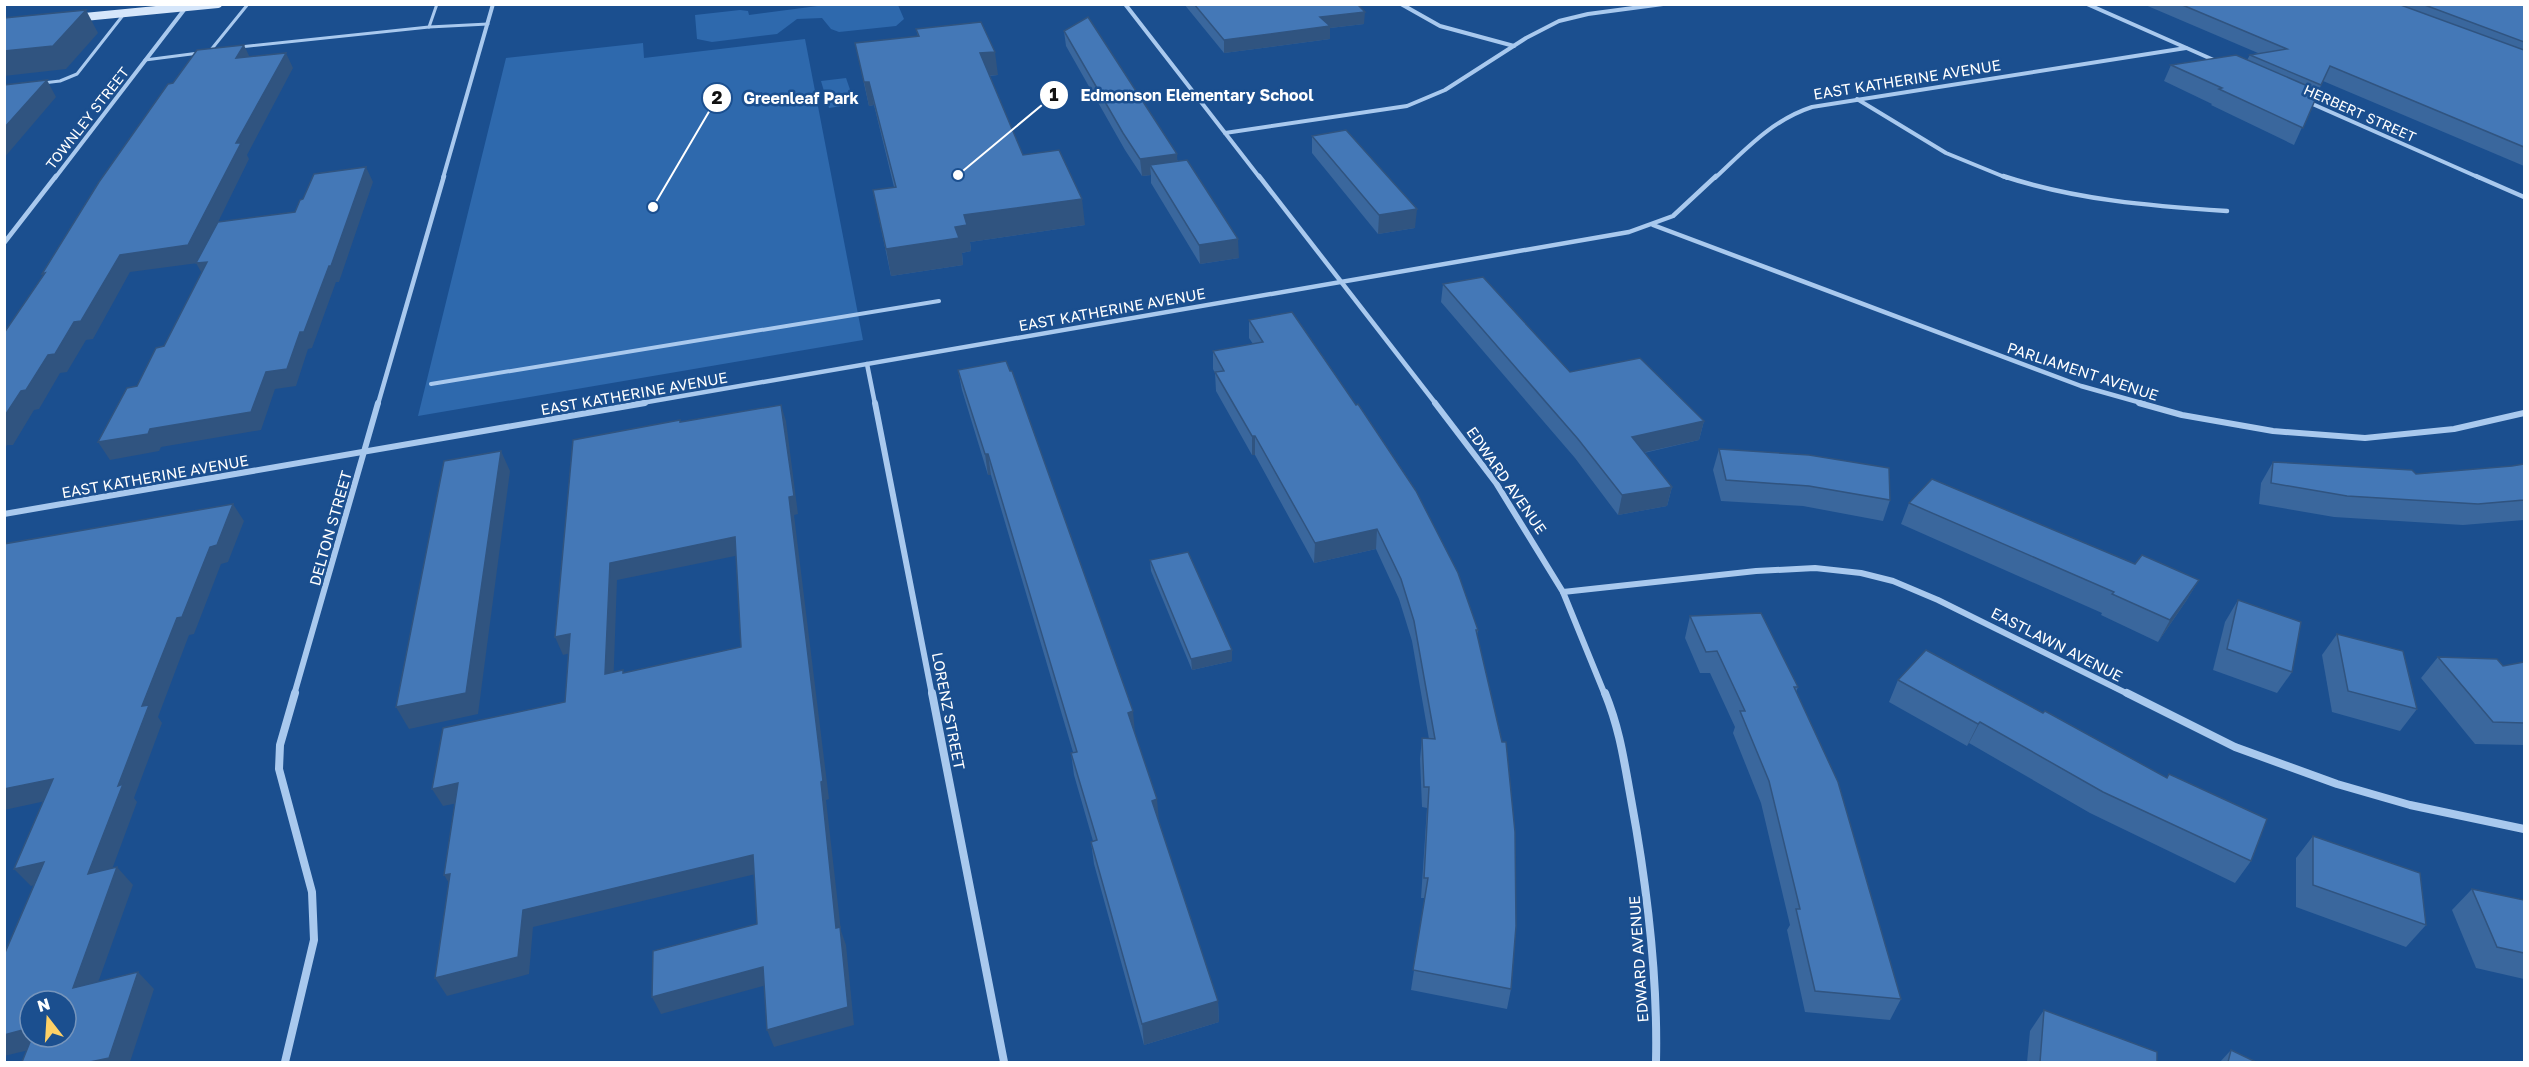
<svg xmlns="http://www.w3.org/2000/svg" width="2529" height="1067" viewBox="0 0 2529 1067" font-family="'Golos Text',sans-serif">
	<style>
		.green { fill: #2e69ad }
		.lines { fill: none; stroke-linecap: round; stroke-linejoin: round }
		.lane-far1 { stroke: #a9c9ee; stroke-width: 3 }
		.lane { stroke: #a9c9ee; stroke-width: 4 }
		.street-far3 { stroke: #a9c9ee; stroke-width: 4 }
		.street-far2 { stroke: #a9c9ee; stroke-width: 4.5 }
		.street-far1 { stroke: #a9c9ee; stroke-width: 6 }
		.street { stroke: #a9c9ee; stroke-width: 8 }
		.secondary { stroke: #d6e6fa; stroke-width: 8 }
		.wall { fill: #3a679d }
		.shaded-wall { fill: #305480 }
		.building { fill: #4478b7; stroke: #305480; stroke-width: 1.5; fill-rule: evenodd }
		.labels { text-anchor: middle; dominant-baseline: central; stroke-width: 5; stroke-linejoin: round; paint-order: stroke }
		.far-street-label { font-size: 14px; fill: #fff; stroke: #1b4f8f }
		.street-label { font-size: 15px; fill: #fff; stroke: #1b4f8f }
		.leader { fill: none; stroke: #fff; stroke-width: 2 }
		.callout-dot { fill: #fff; stroke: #1b4f8f; stroke-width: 2 }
		.mark-label { font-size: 18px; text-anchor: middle; font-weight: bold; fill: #111 }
		.callout-label { font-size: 16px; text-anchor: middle; font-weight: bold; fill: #fff; stroke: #1b4f8f; stroke-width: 5; stroke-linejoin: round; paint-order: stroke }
	</style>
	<rect width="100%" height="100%" fill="#1b4f8f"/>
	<g class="green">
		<path d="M833,4L898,5L904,19L896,26L839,32L831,29L822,18L797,19L777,34L712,42L697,39L695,15L740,10L748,11L749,15Z"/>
		<path d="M805,39L863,340L418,416L506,58L643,43L644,58Z"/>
		<path d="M846,78L855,104L829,108L821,81Z"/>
	</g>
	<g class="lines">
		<g class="lane-far1">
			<path d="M429,27L437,4"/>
			<path d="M240,47L429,27L488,24"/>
			<path d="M210,51L248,4"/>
			<path d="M145,60L199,53"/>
			<path d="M43,83L60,81L77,74L124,14"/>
		</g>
		<path class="lane" d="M431,384L939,301"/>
		<g class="street-far3">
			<path d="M1125,4L1260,178"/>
			<path d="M1401,4L1440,26L1514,46"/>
			<path d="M2087,4L2216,61"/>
			<path d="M1857,99L1946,153L2007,178"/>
			<path d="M2308,102L2480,178"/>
			<path d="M1225,133L1407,106L1445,90L1526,38L1559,21L1588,14L1663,4"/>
			<path d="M55,178L187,6"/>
			<path d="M443,178L493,4"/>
			<path d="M1715,178C1745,150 1772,120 1812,107L2186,48"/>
		</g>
		<g class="street-far2">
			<path d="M1259,176L1436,404"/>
			<path d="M2003,176C2076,200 2151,206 2227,211"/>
			<path d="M2476,176L2524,197"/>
			<path d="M1653,225L2081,386L2145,404"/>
			<path d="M4,243L56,176"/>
			<path d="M867,364L875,404"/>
			<path d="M378,404L444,176"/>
			<path d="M636,404L1629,232L1673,216L1716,176"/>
		</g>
		<g class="street-far1">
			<path d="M875,403L932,695"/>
			<path d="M1435,403L1496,483L1563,592L1605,695"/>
			<path d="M2139,403L2182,415L2273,431L2365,438L2454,429L2524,413"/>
			<path d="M4,514L645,403"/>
			<path d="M1563,592L1756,571L1815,568L1861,573L1893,581L1938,600L2130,695"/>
			<path d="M294,695L378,403"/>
		</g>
		<g class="street">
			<path d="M932,693L1004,1062"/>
			<path d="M1605,693C1620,730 1624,761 1631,799C1647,886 1658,974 1656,1062"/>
			<path d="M2127,693L2235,747L2337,784L2410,805L2524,829"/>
			<path d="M285,1062L314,940L312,892L279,769L280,745L295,693"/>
		</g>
		<path class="secondary" d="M74,18L218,4"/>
	</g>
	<g class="wall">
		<path d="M1184,4H1357L1364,24L1330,28V39L1224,53Z"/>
		<path d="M2143,4H2524V166L2323,81L2294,145L2211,105L2212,104L2164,81L2171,65L2247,60L2250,55L2258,53Z"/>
		<path d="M916,29L998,75L989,76L1023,155L1085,225L970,242L971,251L962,253L963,265L891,276L873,190L894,187L874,105L869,106L855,43L918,36Z"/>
		<path d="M1064,31L1178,161L1239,258L1200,264L1151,183V175L1142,176L1125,150L1066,46Z"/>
		<path d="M1312,136L1415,228L1378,234L1312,153Z"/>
		<path d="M1443,284L1570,372L1704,421L1699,440L1644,453L1672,487L1667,506L1618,515L1575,458L1441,302Z"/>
		<path d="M1249,320L1478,630L1477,636L1511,989L1507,1009L1411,990L1425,898H1421L1427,808L1422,807L1420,759L1422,738L1429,739L1412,641L1399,599L1376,549L1314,563L1255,455H1252L1216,391L1215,373L1213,369V351L1253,344L1249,338Z"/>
		<path d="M958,370L1135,733L1158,821L1218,1001L1219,1022L1144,1045L1094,864L1091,842L1093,841L1074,775L1071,753L1073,752L991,475H988L962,390Z"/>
		<path d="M1719,449L1890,500L1883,521L1803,506L1721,501L1713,470Z"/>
		<path d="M2273,462L2416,474L2512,466L2524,464V520L2463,525L2334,517L2259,504L2261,483Z"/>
		<path d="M1909,503L2135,564L2199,580L2186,601L2158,642L2101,615L2102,613L1901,524Z"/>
		<path d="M1150,560L1232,661L1192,670L1151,571Z"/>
		<path d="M2238,600L2292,672L2277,693L2213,670L2225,622Z"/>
		<path d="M1690,616L1798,687L1796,692L1901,999L1890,1020L1805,1012L1787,930L1790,925L1761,803L1733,733L1735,727L1710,673H1700L1685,638Z"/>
		<path d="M2337,634L2417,709L2400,731L2332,712L2322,655Z"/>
		<path d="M2438,657L2503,666L2524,662V745L2475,744L2421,678Z"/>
		<path d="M1898,680L2167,778L2169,774L2251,861L2235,883L2090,813L1969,743L1967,746L1889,702Z"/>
		<path d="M2313,836L2426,925L2406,947L2296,907V858Z"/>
		<path d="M2472,889L2524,900V979L2476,968L2452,910Z"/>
		<path d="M2044,1010L2157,1062H2027L2030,1031Z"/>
		<path d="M2231,1050L2256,1062H2220Z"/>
	</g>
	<g class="shaded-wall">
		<path d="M86,10L98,33L66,69L4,76V51Z"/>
		<path d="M1365,12L1364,24L1330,28V39L1224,53V40L1320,17Z"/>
		<path d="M244,45L251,60L236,58Z"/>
		<path d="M995,52L998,75L983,76L980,53Z"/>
		<path d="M286,53L293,68L247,155L249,159L198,263L130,272L93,339L86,340L67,372L60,373L39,409L34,410L13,445H7L4,450V417L21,391L74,322L120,255L236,143Z"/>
		<path d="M47,80L56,97L4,158V128Z"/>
		<path d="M864,82H869L874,105L869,106Z"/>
		<path d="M1177,154L1178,171L1150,165L1151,175L1142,176L1140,159Z"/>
		<path d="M366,167L373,182L339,282H336L312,348L308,349L296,386L275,389L261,430L161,447L159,451L110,460L98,442L150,429L266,372L300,332Z"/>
		<path d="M1082,199L1085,225L970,242L971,251L962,253L963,265L891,276L886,249L964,215Z"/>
		<path d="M1417,209L1415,228L1378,234L1379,215Z"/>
		<path d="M1238,239L1239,258L1200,264L1199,245Z"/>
		<path d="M207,262L205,279L196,263Z"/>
		<path d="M781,405L786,421L798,514L794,515L829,799L826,800L841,931L846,945L854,1025L774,1047L767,1030L836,928L789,497Z"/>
		<path d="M1704,421L1699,440L1628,456L1632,437Z"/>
		<rect x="1252" y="436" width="3" height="19"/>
		<path d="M501,451L510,471L478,714L409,729L396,707Z"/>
		<path d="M985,454H988L991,475H988Z"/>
		<path d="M1672,487L1667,506L1618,515L1622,495Z"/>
		<path d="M233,504L244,521L228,562L221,564L194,634L189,635L158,717L162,723L134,798L137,802L104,891L88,874L118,786L142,706L177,618L210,547Z"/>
		<path d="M1377,529L1376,549L1314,563L1315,543Z"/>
		<path d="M735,537L740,555L617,580L613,692L605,674L610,563Z"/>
		<path d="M2199,580L2186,601L2158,642L2170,620Z"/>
		<path d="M570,634L578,651L563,655L555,637Z"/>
		<path d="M1232,650V661L1192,670L1191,659Z"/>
		<path d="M1133,711L1135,733L1128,713Z"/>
		<path d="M1980,722L1969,743L1967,746L1978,724Z"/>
		<path d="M53,779L69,796L4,810V789Z"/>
		<path d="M458,783L468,801L443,806L432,789Z"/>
		<path d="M1157,799L1159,821L1154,822L1152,801Z"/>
		<path d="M753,855L760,873L533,927L529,974L447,996L435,978L523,910Z"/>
		<path d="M44,862L60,879L31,886L14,869Z"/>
		<path d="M117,867L133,885L90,1005L73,988Z"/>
		<path d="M450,874L455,893L444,875Z"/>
		<path d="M763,967L770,984L661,1014L652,997Z"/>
		<path d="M138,972L154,989L130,1062H90Z"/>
		<path d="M1218,1001L1219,1022L1144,1045L1142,1024Z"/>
		<path d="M30,1028V1037H46L54,1044L4,1056V1035Z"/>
	</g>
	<g class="building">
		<path d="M1194,4H1357L1365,12L1320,17L1330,26L1224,40Z"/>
		<path d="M2180,4H2398L2524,50V147L2330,66L2321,85L2250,55L2287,49Z"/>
		<path d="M2422,4H2524V42Z"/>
		<path d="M86,10L53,46L4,51V18Z"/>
		<path d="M1088,17L1177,154L1140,159L1123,133L1064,31Z"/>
		<path d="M981,22L995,52L980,53L1023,155L1059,150L1082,199L964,215L967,225L955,227L959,238L886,249L873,190L896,187L869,82H864L855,43L919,36L916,29Z"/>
		<path d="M244,45L236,58L286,53L236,143H241L188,245L120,255L81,321L74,322L55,354L48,355L26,390L21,391L4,417V333L45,273L42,274L99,182L168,84L173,83L197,50Z"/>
		<path d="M2236,55L2319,91L2303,128L2219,89L2222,88L2171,65Z"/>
		<path d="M47,80L4,128V85Z"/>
		<path d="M1346,130L1417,209L1379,215L1312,136Z"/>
		<path d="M1187,160L1238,239L1199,245L1150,165Z"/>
		<path d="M366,167L331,266H329L304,332H300L287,369L266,372L251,412L150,429L148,434L98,442L127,388L137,386L156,348L164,346L207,262L196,263L218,222L295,212L300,200L303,199L314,174Z"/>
		<path d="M1483,277L1570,372L1640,358L1704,421L1632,437L1672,487L1622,495L1578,439L1443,284Z"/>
		<path d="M1292,312L1356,405L1358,404L1416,491L1458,573L1478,630H1476L1502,742H1506L1515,832L1516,926L1511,989L1413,970L1428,878H1424L1429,787H1424L1422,738L1435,739L1414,621L1401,579L1377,529L1315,543L1255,436H1252L1215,372L1224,371L1213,351L1263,342L1249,320Z"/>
		<path d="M1006,361L1010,371H1012L1133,711L1128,713L1157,799L1152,801L1218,1001L1142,1024L1091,842L1097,840L1071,753L1077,752L988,454H985L958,370Z"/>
		<path d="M781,405L794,496L789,497L823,781L821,782L836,928L840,927L848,1007L767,1030L763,967L652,997L653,951L757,924L753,855L523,910L518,957L435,978L450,874L444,875L458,783L432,789L443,728L565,702L570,634L555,637L573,440L680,420V422ZM735,537L741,647L623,673V670L605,674L610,563Z"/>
		<path d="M1719,449L1809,455L1889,468L1890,500L1809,486L1726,480Z"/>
		<path d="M501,451L466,693L396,707L444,461Z"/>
		<path d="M2273,462L2412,470L2416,474L2512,466L2524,464V500L2478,504L2347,496L2271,483Z"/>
		<path d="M1932,479L2135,564L2142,555L2199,580L2170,620L2112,594L2114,592L1909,503Z"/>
		<path d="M233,504L217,545L210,547L182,617L177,618L142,706L149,705L118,786L123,784L88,874L117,867L73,988L138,972L109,1058L90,1062H22L32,1037H66V1001H30V1028L4,1035V955L44,862L14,869L53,779L4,789V544Z"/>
		<path d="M1188,552L1232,650L1191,659L1150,560Z"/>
		<path d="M2238,600L2301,622L2292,672L2227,649Z"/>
		<path d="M1761,613L1798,687H1794L1838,782L1901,999L1815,991L1796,909H1800L1769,781L1740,711H1745L1717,651L1706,652L1690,616Z"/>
		<path d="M2337,634L2403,651L2417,709L2348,691Z"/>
		<path d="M1926,650L2043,713L2045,711L2167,778L2169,774L2267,819L2251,861L2103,792L1980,722L1978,724L1898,680Z"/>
		<path d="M2438,657L2497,659L2503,666L2524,662V723L2493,722Z"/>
		<path d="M2313,836L2420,873L2426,925L2313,885Z"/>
		<path d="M2472,889L2524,900V953L2497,947Z"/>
		<path d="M2044,1010L2157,1052V1062H2040Z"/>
		<path d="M2231,1050L2256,1062H2228Z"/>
	</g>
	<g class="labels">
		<g class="far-street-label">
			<text transform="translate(2360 113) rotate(24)">HERBERT STREET</text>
			<text transform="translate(87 118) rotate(-52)">TOWNLEY STREET</text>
		</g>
		<g class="street-label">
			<text transform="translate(1907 79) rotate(-9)">EAST KATHERINE AVENUE</text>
			<text transform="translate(1112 309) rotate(-10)">EAST KATHERINE AVENUE</text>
			<text transform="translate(2083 371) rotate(18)">PARLIAMENT AVENUE</text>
			<text transform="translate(634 393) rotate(-10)">EAST KATHERINE AVENUE</text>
			<text transform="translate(155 476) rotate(-10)">EAST KATHERINE AVENUE</text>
			<text transform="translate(1507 480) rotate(55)">EDWARD AVENUE</text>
			<text transform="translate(330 528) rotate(-74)">DELTON STREET</text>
			<text transform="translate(2057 644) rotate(27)">EASTLAWN AVENUE</text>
			<text transform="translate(949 711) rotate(79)">LORENZ STREET</text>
			<text transform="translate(1638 959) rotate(-94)">EDWARD AVENUE</text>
		</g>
	</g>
	<path class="leader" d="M958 175L1054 95M653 207L717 98"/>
	<g class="callout-dot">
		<circle cx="958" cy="175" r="6"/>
		<circle cx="653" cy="207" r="6"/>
		<circle cx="1054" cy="95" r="15"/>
		<circle cx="717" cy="98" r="15"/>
	</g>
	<g class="mark-label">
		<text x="1054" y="101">1</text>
		<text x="717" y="104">2</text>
	</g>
	<g class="callout-label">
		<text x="1197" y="101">Edmonson Elementary School</text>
		<text x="801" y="104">Greenleaf Park</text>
	</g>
	<rect width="2529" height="1067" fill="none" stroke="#ffffff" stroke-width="12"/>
	<g transform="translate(48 1019) rotate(343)"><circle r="28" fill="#1b4f8f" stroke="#7695bc" stroke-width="1.5"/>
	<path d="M0-4.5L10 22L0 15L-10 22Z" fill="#ffd166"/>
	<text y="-9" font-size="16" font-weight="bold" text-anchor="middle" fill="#ffffff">N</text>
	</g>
</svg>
